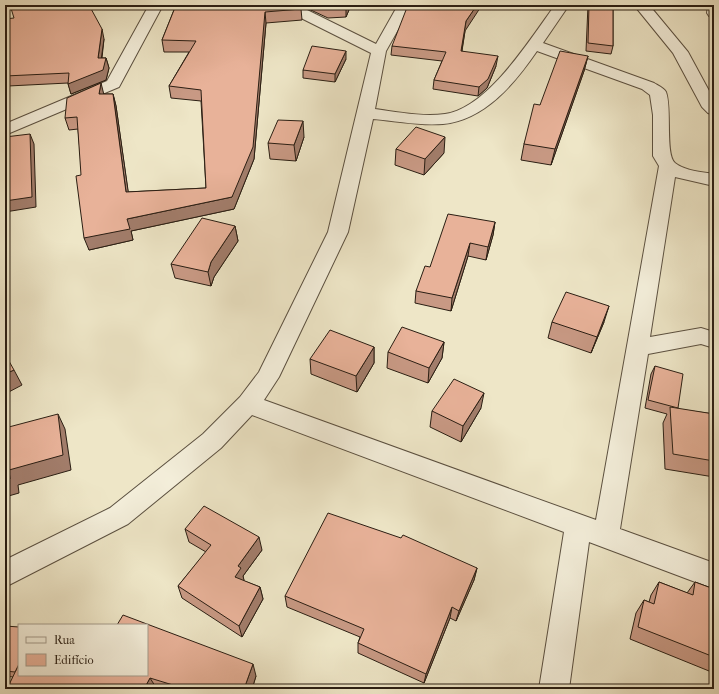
<svg xmlns="http://www.w3.org/2000/svg" width="719" height="694" viewBox="0 0 719 694" font-family="'IM FELL French Canon',serif">
	<style>
		.lines { fill: none; stroke-linecap: round; stroke-linejoin: round }
		.minor-casing { stroke: #5b5040; stroke-width: 2 }
		.minor { fill: #f4efdb; fill-rule: evenodd }
		.wall { fill: #c89984; stroke: #2a1e13 }
		.shaded-wall { fill: #a27d6b; stroke: #2a1e13 }
		.building { fill: #e8b299; stroke: #2a1e13 }
	</style>
	<rect width="100%" height="100%" fill="#eee6c7"/>
	<filter id="stains"><feTurbulence type="fractalNoise" baseFrequency=".005" numOctaves="4"/><feColorMatrix values="0 0 0 0 .2 0 0 0 0 .09 0 0 0 0 .02 0 0 0 .5 -.17"/></filter>
	<radialGradient id="worn" r=".72"><stop offset=".6" stop-color="#630" stop-opacity="0"/><stop offset="1" stop-color="#630" stop-opacity=".3"/></radialGradient>
	<g class="lines">
		<g class="minor-casing">
			<g id="minor">
				<path d="M149,5H163L119,87L5,135V124L107,81Z"/>
				<path d="M279,5H297L376,44L398,5H412L386,51L375,109C398,112 422,117 445,114C488,108 531,38 555,5H569L543,43L654,83C657,85 664,88 666,92C672,107 665,155 675,163C685,171 702,172 714,174V186L675,177L650,337L701,328L714,332V348L701,344L648,354L620,529L714,563V589L589,542L569,689H539L564,532L252,415L221,448L128,524L5,587V560L110,508L203,434L240,397L259,372L328,232L371,53L281,8ZM537,51L642,89L650,95L653,115V156L659,166L596,520L264,400L279,377L348,232L373,119C396,121 420,126 443,124C485,120 515,83 537,51Z"/>
				<path d="M634,5H649L688,52L714,100V115L708,113L702,107L673,53Z"/>
				<path d="M708,5H714V17L709,16L707,13Z"/>
			</g>
		</g>
		<use href="#minor" class="minor"/>
	</g>
	<g class="wall">
		<path d="M176,5L301,9L302,20L266,23L254,159L234,209L131,231L133,240L89,250L78,129L69,130L65,118L104,94H113L116,106L128,192L206,188L201,101L171,98L169,86L189,52H164L162,40Z"/>
		<path d="M300,5H351L346,17L328,18Z"/>
		<path d="M588,5H613V46L611,54L586,51Z"/>
		<path d="M5,19L104,39L102,58H106L109,68L106,80L71,94L68,83L8,86V90L5,91Z"/>
		<path d="M465,31L462,51L496,66L487,88L478,96L433,89L434,80L442,61L391,55L392,46Z"/>
		<path d="M588,56L584,71L551,165L521,160L524,144L540,105Z"/>
		<path d="M346,59L335,82L303,78V70Z"/>
		<path d="M304,137L296,161L270,159L268,143Z"/>
		<path d="M396,149L444,153L424,175L395,165Z"/>
		<path d="M495,222L493,235L486,260L468,256L451,311L415,303L416,291L430,267Z"/>
		<path d="M235,226L238,241L214,277L211,286L175,278L171,264Z"/>
		<path d="M552,322H604L591,353L548,338Z"/>
		<path d="M444,342L442,358L428,383L387,368L388,352Z"/>
		<path d="M374,347V363L357,392L311,374L310,359Z"/>
		<path d="M655,366L678,408L677,409L714,414V477L665,469L663,423L667,414L645,408L651,374Z"/>
		<path d="M481,408L461,442L430,427L432,411Z"/>
		<path d="M185,529L262,550L243,576L244,581L260,587L263,599L242,637L182,598L178,586L206,552L189,542Z"/>
		<path d="M477,568L474,580L456,621L450,618L424,683L358,653V643L360,637L287,607L285,596Z"/>
		<path d="M659,582L687,593L695,582L714,589V673L630,639L636,613L644,600L649,602L651,595Z"/>
		<path d="M5,626L19,675L256,676L252,689H7L13,677L5,676Z"/>
	</g>
	<g class="shaded-wall">
		<path d="M347,5H351L346,17V6Z"/>
		<path d="M477,5H482L465,31L460,61L461,51L466,21Z"/>
		<path d="M265,12L266,23L254,159L234,209L131,231L133,240L89,250L84,238L127,219L232,197Z"/>
		<path d="M102,29L104,39L100,68L98,58Z"/>
		<path d="M346,51V59L335,82V74Z"/>
		<path d="M498,56L496,66L487,88L478,96L479,87Z"/>
		<path d="M588,56L584,71L551,165L555,149Z"/>
		<path d="M106,58L109,68L106,80L71,94L68,84Z"/>
		<path d="M5,79L8,90L5,91Z"/>
		<path d="M101,83L104,95L99,94Z"/>
		<path d="M113,94L116,106L130,204L126,192Z"/>
		<path d="M303,121L304,137L296,161L294,145Z"/>
		<path d="M30,134L34,144L36,207L5,212V201Z"/>
		<path d="M445,137L444,153L424,175L425,159Z"/>
		<path d="M495,222L493,235L486,260L488,247Z"/>
		<path d="M235,226L238,241L214,277L211,286L208,272L211,262Z"/>
		<path d="M470,243L468,256L451,311L452,298Z"/>
		<path d="M609,306L604,322L591,353L597,337Z"/>
		<path d="M444,342L442,358L428,383L429,368Z"/>
		<path d="M374,347V363L357,392L356,376Z"/>
		<path d="M14,370L22,385L5,394V374Z"/>
		<path d="M484,393L481,408L461,442L463,426Z"/>
		<path d="M58,414L65,429L71,470L18,485L19,493L5,497V480L9,470Z"/>
		<path d="M259,537L262,550L243,576L244,580L238,589L235,577L238,566Z"/>
		<path d="M477,568L474,580L456,621L459,611Z"/>
		<path d="M260,587L263,599L242,637L239,626Z"/>
		<path d="M452,607L450,618L424,683L426,674Z"/>
		<path d="M253,664L256,676L252,689H244Z"/>
		<path d="M150,678L157,689H144Z"/>
	</g>
	<g class="building">
		<path d="M10,5H89L102,29L98,58H106L103,70L68,84L69,73L5,76V19L14,18Z"/>
		<path d="M176,5H293L301,9L265,12L253,147L232,197L127,219L130,229L84,238L76,176L81,175L77,117L65,118L67,98L101,83L99,94H113L126,192L206,188L201,90L169,86L196,41L162,40Z"/>
		<path d="M322,5H347L346,6L327,7Z"/>
		<path d="M409,5H477L466,21L461,51L498,56L488,79L479,87L434,80L446,52L392,46L406,10Z"/>
		<path d="M589,5H613V46L588,43Z"/>
		<path d="M312,46L346,51L335,74L303,70Z"/>
		<path d="M560,51L588,56L555,149L524,144L534,104L540,105Z"/>
		<path d="M278,120L303,121L294,145L268,143Z"/>
		<path d="M416,127L445,137L425,159L396,149Z"/>
		<path d="M30,134L32,197L5,201V137Z"/>
		<path d="M448,214L495,222L488,247L470,243L452,298L416,291L425,266L430,267Z"/>
		<path d="M202,218L235,226L211,262L208,272L171,264Z"/>
		<path d="M566,292L609,306L597,337L552,322Z"/>
		<path d="M402,327L444,342L429,368L388,352Z"/>
		<path d="M330,330L374,347L356,376L310,359Z"/>
		<path d="M5,354L14,370L5,374Z"/>
		<path d="M655,366L683,374L678,408L648,400Z"/>
		<path d="M454,379L484,393L463,426L432,411Z"/>
		<path d="M670,407L714,414V461L673,454Z"/>
		<path d="M58,414L63,455L9,470L10,479L5,480V428Z"/>
		<path d="M204,506L259,537L238,566L241,568L235,577L260,587L239,626L178,586L211,545L185,529Z"/>
		<path d="M328,513L401,538L403,535L477,568L459,611L452,607L426,674L358,643L364,629L285,596Z"/>
		<path d="M659,582L693,595L695,582L714,589V657L638,627L644,600L654,604Z"/>
		<path d="M123,615L253,664L244,689H186L150,678L144,689H7L19,664V675H147V625H117Z"/>
		<path d="M5,626L19,627V664L15,672L5,671Z"/>
	</g>
	<rect width="719" height="694" fill="none" stroke="#eee6c7" stroke-width="20"/>
	<rect x="6" y="6" width="707" height="682" fill="none" stroke="#2a1e13" stroke-width="2"/>
	<rect x="10" y="10" width="699" height="674" fill="none" stroke="#2a1e13"/>
	<rect x="18" y="624" width="130" height="52" fill="#f4efdb" stroke="#a39b8b"/>
	<rect x="26" y="637" width="20" height="6" fill="#f4efdb" stroke="#a39b8b"/>
	<text x="54" y="644" font-size="12" fill="#2a1e13">Rua</text>
	<rect x="26" y="654" width="20" height="12" fill="#e8b299" stroke="#a39b8b"/>
	<text x="54" y="664" font-size="12" fill="#2a1e13">Edifício</text>
	<rect width="100%" height="100%" filter="url(#stains)"/>
	<rect width="100%" height="100%" fill="url(#worn)"/>
</svg>
